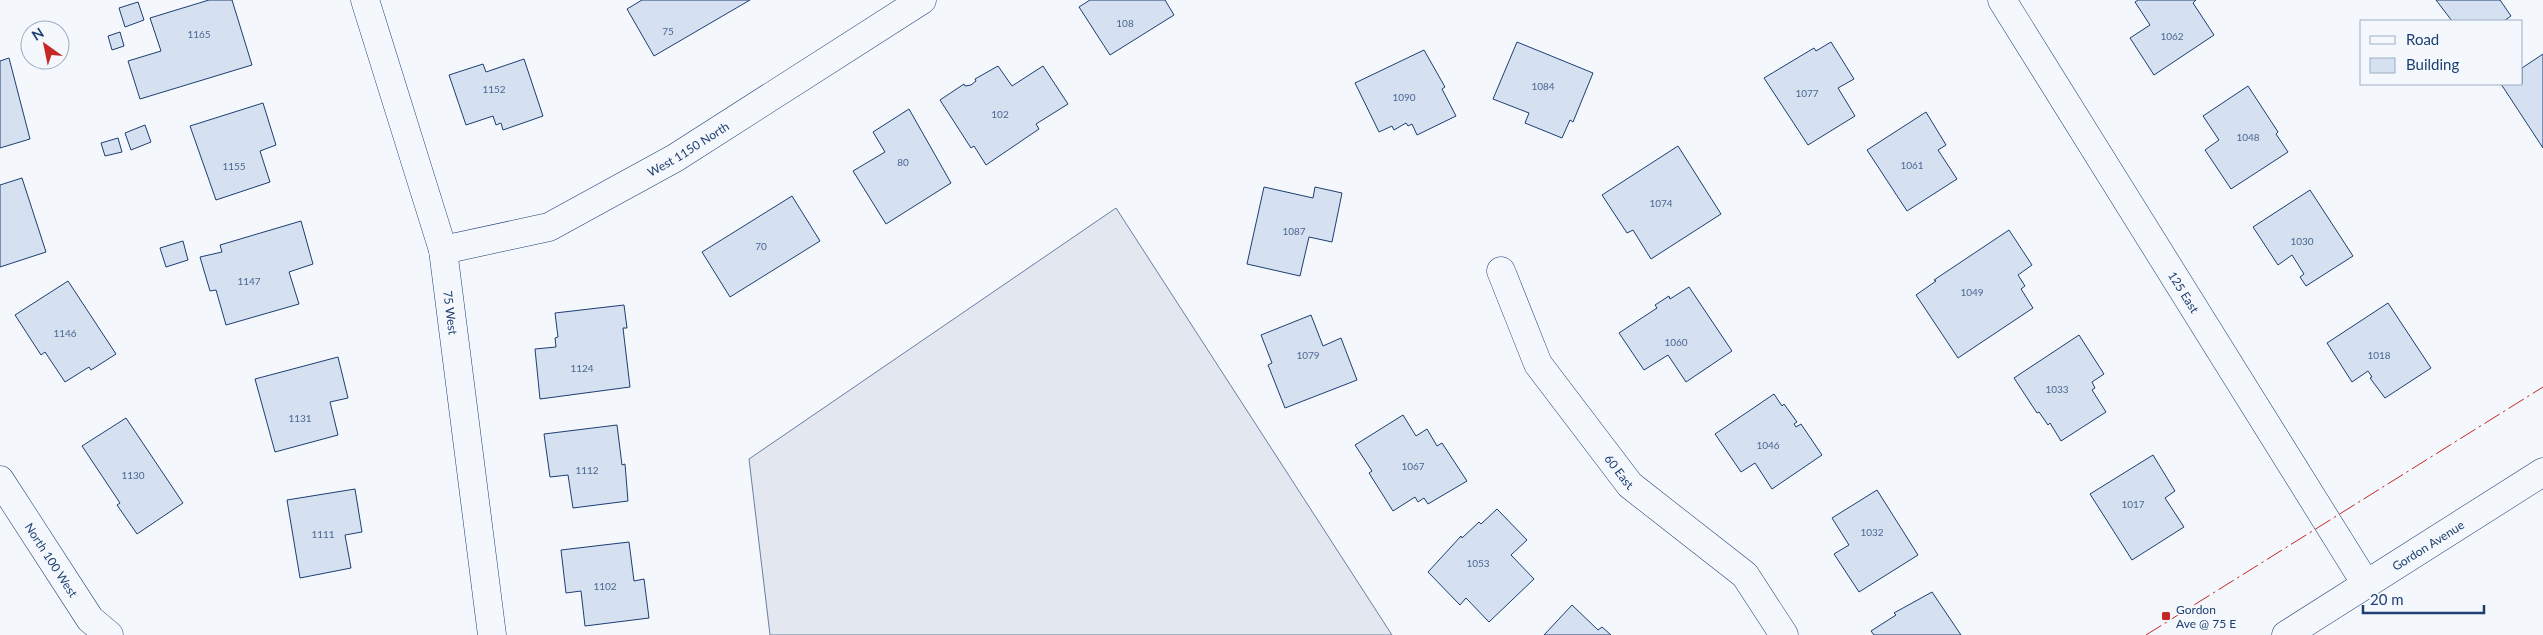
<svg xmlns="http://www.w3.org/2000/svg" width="2543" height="635" viewBox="0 0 2543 635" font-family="Lato,sans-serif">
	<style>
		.parking { fill: #e3e8f0; stroke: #687fa3 }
		.building { fill: #d5e0f0; stroke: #1d3f73 }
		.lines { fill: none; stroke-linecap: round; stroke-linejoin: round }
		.street-casing { stroke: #1d3f73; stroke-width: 29 }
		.secondary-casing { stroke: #1d3f73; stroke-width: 29 }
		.street { stroke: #f4f7fb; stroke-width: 28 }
		.secondary { stroke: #f4f7fb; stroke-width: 28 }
		.power { stroke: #c62828; stroke-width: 1; stroke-dasharray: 18 4 2.5 4; stroke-linecap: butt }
		.poi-dot { fill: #c62828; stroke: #f4f7fb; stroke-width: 2 }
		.labels { text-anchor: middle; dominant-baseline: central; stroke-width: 4; stroke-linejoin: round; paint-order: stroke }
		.number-label { font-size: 10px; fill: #4b6792 }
		.street-label { font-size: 12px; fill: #1d3f73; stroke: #f4f7fb }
		.poi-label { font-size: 12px; fill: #1d3f73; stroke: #f4f7fb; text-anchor: start }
	</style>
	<rect width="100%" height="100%" fill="#f4f7fb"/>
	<path class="parking" d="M1116,208L1392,635H770L749,459Z"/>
	<g class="building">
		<path d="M209,0H232L252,65L140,99L128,61L161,51L150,18Z"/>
		<path d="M642,0H750L654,56L627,9Z"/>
		<path d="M1090,0H1165L1174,15L1110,55L1079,7Z"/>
		<path d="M2138,0H2196L2193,3L2214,35L2154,75L2130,38L2150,25L2135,2Z"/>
		<path d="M2436,0H2500L2511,16L2504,21H2452Z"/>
		<path d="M138,2L144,20L125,27L119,8Z"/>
		<path d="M120,32L124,46L112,50L108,36Z"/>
		<path d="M1517,42L1593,73L1573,122L1570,120L1562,138L1525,123L1529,113L1493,99Z"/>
		<path d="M1831,42L1854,79L1838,88L1855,116L1808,145L1764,78L1814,48L1816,51Z"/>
		<path d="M1424,50L1445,87L1442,89L1456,116L1417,135L1412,124L1408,126L1406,123L1394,130L1392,126L1379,132L1355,83Z"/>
		<path d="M2543,54V148L2501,84H2522V68Z"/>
		<path d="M9,58L30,139L0,148V61Z"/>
		<path d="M524,59L543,116L503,130L501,123L496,125L493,116L466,125L449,75L483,64L486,72Z"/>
		<path d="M998,66L1012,86L1043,66L1068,104L1036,124L1039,129L986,165L974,146L971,148L940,100L964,84L965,86L971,85L976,81L975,79Z"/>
		<path d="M2248,86L2278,132L2276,134L2288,152L2231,189L2205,150L2219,140L2203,116Z"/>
		<path d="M263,103L276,145L260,151L270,182L216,200L190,126Z"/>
		<path d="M909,109L951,183L886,224L853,171L885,152L873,132Z"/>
		<path d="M1926,112L1946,145L1938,150L1957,179L1907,211L1867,150Z"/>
		<path d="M145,125L151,142L131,150L125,133Z"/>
		<path d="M118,138L122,152L105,156L101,143Z"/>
		<path d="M1678,146L1721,214L1651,259L1633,230L1627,233L1602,195Z"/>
		<path d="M22,178L46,252L0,267V185Z"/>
		<path d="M1264,187L1313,198L1315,187L1342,193L1332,242L1309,237L1300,276L1247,264Z"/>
		<path d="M2310,190L2353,256L2306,286L2300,277L2304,274L2292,255L2278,265L2253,227Z"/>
		<path d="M792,196L820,241L730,297L702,252Z"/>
		<path d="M301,221L313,264L289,272L299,304L226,325L216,290L210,291L200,257L222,252L220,245Z"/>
		<path d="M2009,230L2032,265L2018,275L2025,286L2021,289L2033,308L1958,358L1916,295L1936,281L1934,280Z"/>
		<path d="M183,241L188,260L166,267L160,248Z"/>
		<path d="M68,281L116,354L91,370L89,367L65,382L45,352L41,355L15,315Z"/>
		<path d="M1689,287L1732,351L1686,382L1668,355L1644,370L1619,333L1657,308L1655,305L1669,296L1670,299Z"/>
		<path d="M2388,303L2431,368L2385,398L2370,378L2372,377L2368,371L2352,382L2327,343Z"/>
		<path d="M624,305L627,328H623L630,387L540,399L535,349L556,347L555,338L558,337L555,313Z"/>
		<path d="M1311,315L1323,346L1341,338L1357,380L1285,408L1268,365L1272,363L1261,335Z"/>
		<path d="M2079,335L2104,374L2092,382L2095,388L2092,390L2106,412L2061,441L2050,423L2048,425L2039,412L2037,413L2014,378Z"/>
		<path d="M338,357L348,398L330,402L338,435L275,452L255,379Z"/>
		<path d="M1774,394L1782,406L1784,404L1797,422L1794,424L1796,427L1801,424L1822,455L1772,489L1755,463L1741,472L1715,434Z"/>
		<path d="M1403,415L1416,436L1427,429L1437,446L1442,443L1467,481L1428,504L1424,498L1418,502L1415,497L1393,511L1369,473L1372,471L1355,445Z"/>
		<path d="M126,418L183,503L137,534L117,505L120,503L82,446Z"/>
		<path d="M617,425L622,465L625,464L628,501L573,508L568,475L550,477L544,434Z"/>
		<path d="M2153,455L2175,491L2165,498L2184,527L2132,560L2090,494Z"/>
		<path d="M355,489L362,532L345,535L351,568L300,578L287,500Z"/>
		<path d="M1877,490L1918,555L1859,592L1834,554L1849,545L1832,518Z"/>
		<path d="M1497,509L1527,540L1511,555L1534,579L1489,622L1466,598L1460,605L1428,572L1461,536L1462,538L1479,522L1481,524Z"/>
		<path d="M629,542L634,581L644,579L649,618L585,626L581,591L566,593L561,550Z"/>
		<path d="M1932,592L1961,635H1874L1871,631L1896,615L1894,613Z"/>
		<path d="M1572,605L1598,630L1602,627L1611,635H1544Z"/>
	</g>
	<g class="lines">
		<g class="street-casing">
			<g id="street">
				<path id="s1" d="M365,0L443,250L492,635"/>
				<path id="s2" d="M2002,0L2366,584"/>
				<path id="s3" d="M443,250L549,227L675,158L922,0"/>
				<path id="s4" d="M1501,271L1538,364L1630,485L1745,575L1784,635"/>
				<path id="s5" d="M0,480L90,619L109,635"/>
			</g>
		</g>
		<g class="secondary-casing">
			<g id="secondary">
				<path id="s6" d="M2286,635L2543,472"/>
			</g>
		</g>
		<use href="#street" class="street"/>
		<use href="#secondary" class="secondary"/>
		<path class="power" d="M2146,635L2543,387"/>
	</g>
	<rect class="poi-dot" x="2161" y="611" width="10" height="10" rx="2.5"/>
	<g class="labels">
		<g class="number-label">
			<text x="1125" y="23">108</text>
			<text x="668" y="31">75</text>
			<text x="199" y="34">1165</text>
			<text x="2172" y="36">1062</text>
			<text x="1543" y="86">1084</text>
			<text x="494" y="89">1152</text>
			<text x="1807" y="93">1077</text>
			<text x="1404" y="97">1090</text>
			<text x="1000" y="114">102</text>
			<text x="2248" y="137">1048</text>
			<text x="903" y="162">80</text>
			<text x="1912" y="165">1061</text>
			<text x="234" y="166">1155</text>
			<text x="1661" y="203">1074</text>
			<text x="1294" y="231">1087</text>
			<text x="2302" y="241">1030</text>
			<text x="761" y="246">70</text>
			<text x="249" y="281">1147</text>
			<text x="1972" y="292">1049</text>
			<text x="65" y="333">1146</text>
			<text x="1676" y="342">1060</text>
			<text x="1308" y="355">1079</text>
			<text x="2379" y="355">1018</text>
			<text x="582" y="368">1124</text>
			<text x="2057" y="389">1033</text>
			<text x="300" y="418">1131</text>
			<text x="1768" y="445">1046</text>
			<text x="1413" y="466">1067</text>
			<text x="587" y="470">1112</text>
			<text x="133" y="475">1130</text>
			<text x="2133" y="504">1017</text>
			<text x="1872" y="532">1032</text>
			<text x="323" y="534">1111</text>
			<text x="1478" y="563">1053</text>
			<text x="605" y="586">1102</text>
		</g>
		<g class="street-label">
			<text stroke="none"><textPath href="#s3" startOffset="268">West 1150 North</textPath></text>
			<text stroke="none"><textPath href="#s2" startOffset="344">125 East</textPath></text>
			<text stroke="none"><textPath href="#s1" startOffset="325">75 West</textPath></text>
			<text stroke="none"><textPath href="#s4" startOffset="235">60 East</textPath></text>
			<text stroke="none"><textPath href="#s6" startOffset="168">Gordon Avenue</textPath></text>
			<text stroke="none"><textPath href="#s5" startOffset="95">North 100 West</textPath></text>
		</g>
		<g class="poi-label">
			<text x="2176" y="609">Gordon<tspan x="2176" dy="14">Ave @ 75 E</tspan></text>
		</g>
	</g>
	<rect x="2360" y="20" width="162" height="65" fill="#f4f7fb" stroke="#9eadc5"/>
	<rect x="2370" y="36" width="25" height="8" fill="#f4f7fb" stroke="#9eadc5"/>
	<text x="2406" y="45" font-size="15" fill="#1d3f73">Road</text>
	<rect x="2370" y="58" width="25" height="15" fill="#d5e0f0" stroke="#9eadc5"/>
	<text x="2406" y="70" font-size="15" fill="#1d3f73">Building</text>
	<g transform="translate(45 45) rotate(327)"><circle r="24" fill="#f4f7fb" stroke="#9eadc5"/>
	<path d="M0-4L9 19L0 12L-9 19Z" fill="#c62828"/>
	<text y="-8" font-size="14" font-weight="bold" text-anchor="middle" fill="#1d3f73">N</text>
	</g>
	<path d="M2363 605v8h121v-8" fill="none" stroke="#1d3f73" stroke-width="2.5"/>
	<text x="2370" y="605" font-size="15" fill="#1d3f73" stroke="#f4f7fb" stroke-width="4" paint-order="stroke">20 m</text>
</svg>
